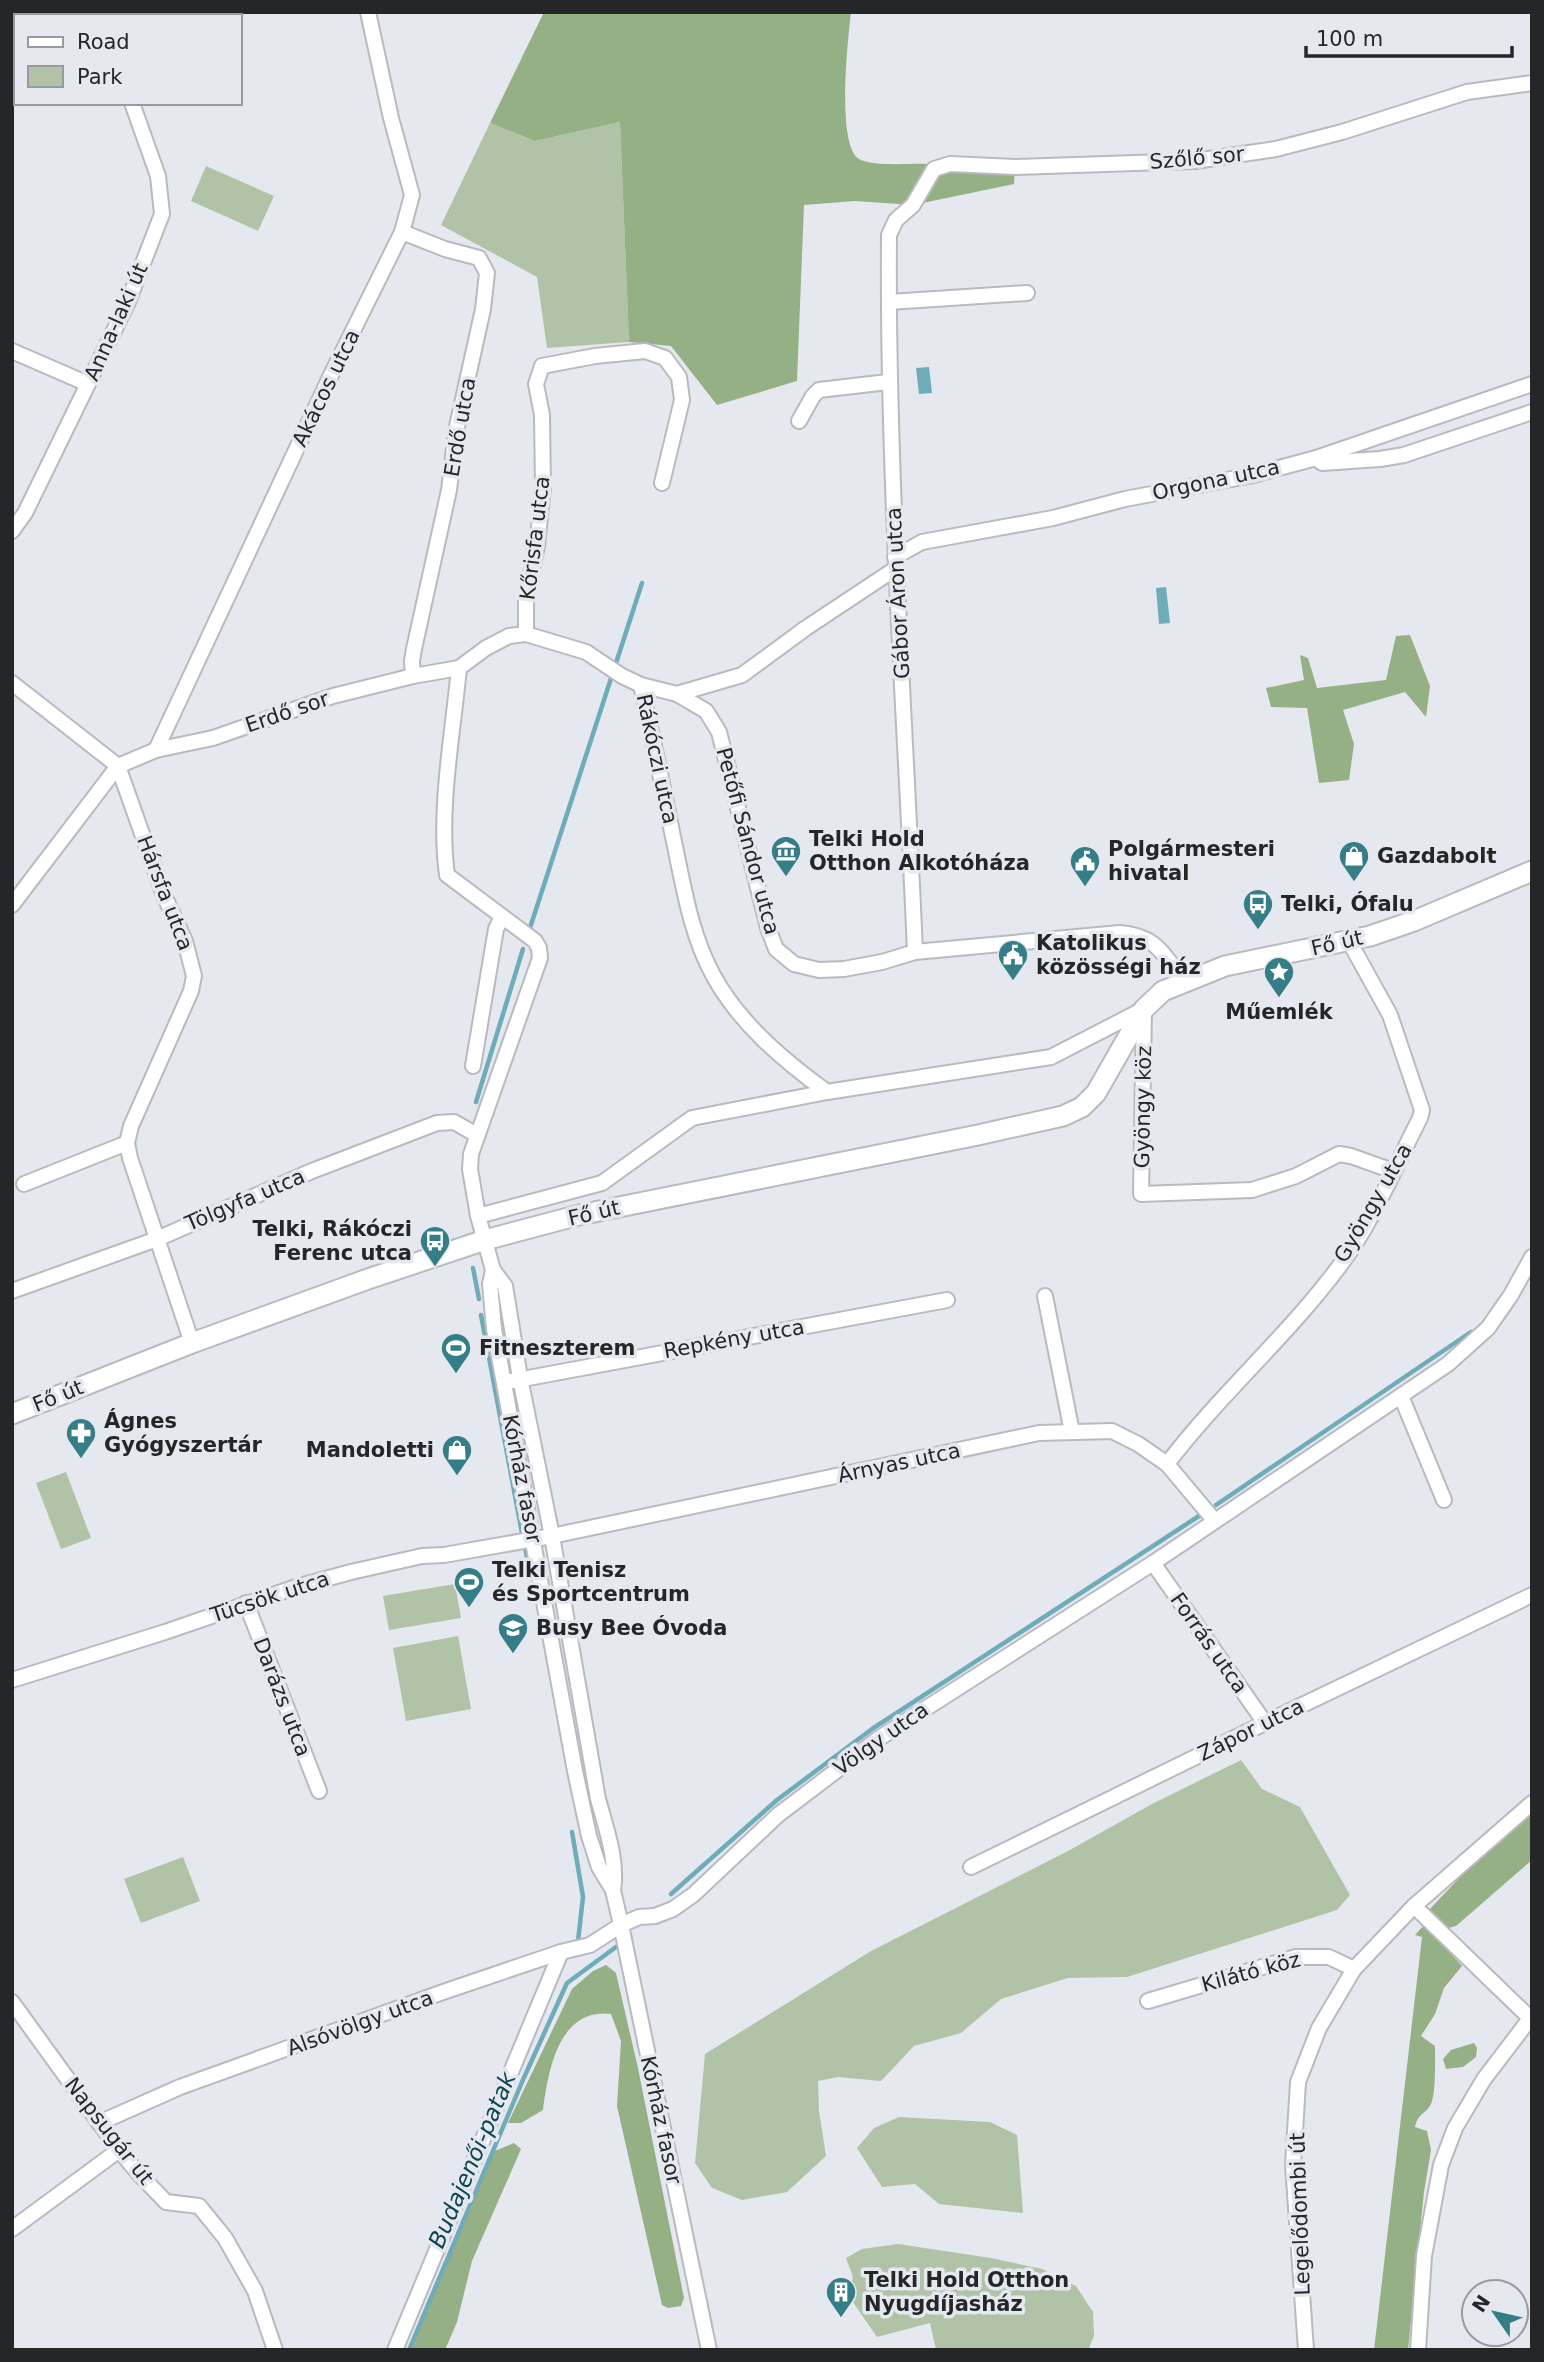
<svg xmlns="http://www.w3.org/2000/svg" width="1544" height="2362" viewBox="0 0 1544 2362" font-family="'DejaVu Sans',sans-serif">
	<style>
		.green { fill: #b1c3a6 }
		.forest { fill: #96b086 }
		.water { fill: #6dacb8 }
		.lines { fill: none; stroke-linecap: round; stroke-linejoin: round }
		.stream { stroke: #6dacb8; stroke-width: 4.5 }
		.street-casing { stroke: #b8bac0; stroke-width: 18 }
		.secondary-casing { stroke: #b8bac0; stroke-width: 23 }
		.street { stroke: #fff; stroke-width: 14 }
		.secondary { stroke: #fff; stroke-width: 19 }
		.labels { text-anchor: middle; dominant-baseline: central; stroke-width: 7; stroke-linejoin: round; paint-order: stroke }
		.street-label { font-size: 21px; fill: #252628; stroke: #e6e8ef }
		.poi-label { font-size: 21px; font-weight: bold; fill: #252628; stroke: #e6e8ef; text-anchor: start }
		.water-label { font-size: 23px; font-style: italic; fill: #0c4650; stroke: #e6e8ef }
	</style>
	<rect width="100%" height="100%" fill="#e6e8ef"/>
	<g class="green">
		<path d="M620,122L629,342L547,348L537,277L441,225L490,123L535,141Z"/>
		<path d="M206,166L274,196L258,231L191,201Z"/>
		<path d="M66,1472L91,1538L61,1549L36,1483Z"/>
		<path d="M455,1584L461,1618L389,1630L383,1596Z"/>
		<path d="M458,1636L471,1709L406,1721L393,1648Z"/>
		<path d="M1241,1760L1262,1789L1300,1807L1350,1895L1337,1910L1127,1977L1068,1978L1001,1999L961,2033L914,2046L881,2081L838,2077L818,2081L819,2111L826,2156L787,2192L742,2200L712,2188L695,2163L705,2054L871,1951L1068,1851L1152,1804Z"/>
		<path d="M183,1857L200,1901L141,1923L124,1879Z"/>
		<path d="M899,2117L990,2122L1017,2135L1023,2213L939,2204L915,2184L882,2187L857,2148L874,2128Z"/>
		<path d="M898,2244L991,2258L1042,2269L1076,2286L1093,2312L1094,2336L1088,2350H936L930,2323L877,2337L848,2295L853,2277L846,2258L862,2249Z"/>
	</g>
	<g class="forest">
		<path d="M544,12H851C848,39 836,145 859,159C873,167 912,163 929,164L934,169L1015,167L1014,184L913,205L855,201L804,205L797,381L717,405L671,346L629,342L620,122L535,141L490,123Z"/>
		<path d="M1410,635L1430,686L1426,717L1405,692L1343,710L1354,744L1349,780L1319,783L1307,708L1271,707L1266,688L1304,680L1300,655L1308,658L1317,688L1386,680L1396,636Z"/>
		<path d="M1532,1812V1860L1456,1926L1445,1929L1429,1910L1464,1873Z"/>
		<path d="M1424,1925L1462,1966L1444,1988L1435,2014L1421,2036L1435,2046C1435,2059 1436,2093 1431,2104C1426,2114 1418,2113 1415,2127L1427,2131L1431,2150L1424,2192L1408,2350H1374L1422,1937L1415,1935Z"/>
		<path d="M606,1965L616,1973L638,2068L684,2298L681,2306L668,2308L662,2305L617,2106L621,2041L611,2014C559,2007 548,2071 543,2110L521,2123H508L572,1989L593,1971Z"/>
		<path d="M1474,2043L1477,2048L1476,2057L1463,2067L1446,2069L1443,2059L1451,2050Z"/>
		<path d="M514,2143L521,2149L472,2261L457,2322L445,2350H411L492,2152Z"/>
	</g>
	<g class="water">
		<path d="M929,367L932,393L919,394L916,368Z"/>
		<path d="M1166,587L1170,623L1159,624L1156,588Z"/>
	</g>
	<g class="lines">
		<g class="stream">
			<path d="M529,931L642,583"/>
			<path d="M476,1102L523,949"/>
			<path d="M473,1268L479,1299"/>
			<path d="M481,1315L522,1533"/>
			<path d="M1216,1505L1471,1332"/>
			<path d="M525,1547L530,1572"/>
			<path d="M572,1832L583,1897L578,1941"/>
			<path d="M671,1894L777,1800L872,1729L1199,1516"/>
			<path d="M409,2350L522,2082L567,1983L616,1947"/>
		</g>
		<g class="street-casing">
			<g id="street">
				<path d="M96,12L98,16"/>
				<path d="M12,69L16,68"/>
				<path d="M402,232L445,249L479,258L487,273L483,309L456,431L449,490L414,649L412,661L413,676"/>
				<path d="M889,302L1027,293"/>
				<path d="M12,351L88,384"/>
				<path d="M799,421L813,396L819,390L888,382"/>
				<path d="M1318,460L1322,463L1380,459L1404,455L1532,412"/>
				<path d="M12,531L25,513L128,302L162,214L158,176L132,103"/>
				<path d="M895,557L922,542L1053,518L1125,499L1253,475L1316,458L1532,384"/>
				<path d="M526,634V596L537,546L543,487L542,415L536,384L542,366L595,356L645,351L665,358L679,377L682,400L662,483"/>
				<path d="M12,683L118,766L163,893L185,941L194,976L191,991L131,1126L127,1143L130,1158L192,1343"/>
				<path d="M641,685C652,736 663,786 673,837C683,883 690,933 713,975C739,1023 783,1060 827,1092"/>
				<path d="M677,694L706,711L719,732L768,928L776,949L794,964L819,970L844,969L882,962L915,952L1120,933C1157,936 1163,954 1184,981"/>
				<path d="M156,750L331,375L402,232L412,195L391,118L368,12"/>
				<path d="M118,766L156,750L213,738L333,696L413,676L459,668"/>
				<path d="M12,905L118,766"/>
				<path d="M915,952C905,713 887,474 889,235L896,220L913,205L934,169L950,164L1015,167L1195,161L1276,149L1342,132L1467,92L1532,83"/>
				<path d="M473,1066L496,929L502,917"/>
				<path d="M24,1184L127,1143"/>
				<path d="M478,1216L602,1183L692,1118L827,1092L1051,1057L1144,1009L1141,1194L1252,1190L1296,1176L1339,1154L1351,1156L1393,1171"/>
				<path d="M493,1270L490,1284L494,1329L575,1771L589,1836L599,1867L613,1890L621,1925L709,2350"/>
				<path d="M12,1291L157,1239L312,1171L437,1123L454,1122L477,1135"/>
				<path d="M1045,1296L1072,1432"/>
				<path d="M512,1381L947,1300"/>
				<path d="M1401,1396L1444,1500"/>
				<path d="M1167,1464C1224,1389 1298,1327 1351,1250C1378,1209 1398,1161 1420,1118L1422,1110L1390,1015L1349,941"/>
				<path d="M1153,1563L1265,1723"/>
				<path d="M246,1603L319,1791"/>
				<path d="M12,1680L165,1632L296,1587L351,1572L422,1556L444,1555L552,1536L1039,1433L1112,1431L1138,1444L1167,1464L1214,1520"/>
				<path d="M971,1867L1265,1723L1532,1595"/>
				<path d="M613,1890C618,1861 606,1828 598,1799L552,1536L520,1378L505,1286L493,1270L478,1216L470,1169L471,1154L540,958L539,948L535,941L447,875C438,810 453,733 459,668L486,648L509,636L526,634L586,652L622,676L641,685L677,694L742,675L806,628L895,569"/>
				<path d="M1414,1906L1530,2018"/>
				<path d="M1148,2001L1296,1957H1329L1354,1969"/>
				<path d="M12,2002L119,2150L139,2174L166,2202L199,2206L225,2238L255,2291L275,2350"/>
				<path d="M99,2123L180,2087L446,1991L561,1952L590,1945L621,1925L639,1917L655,1916L673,1909L693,1895L778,1815L878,1739L1153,1563L1448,1364L1488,1328L1511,1295L1532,1257"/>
				<path d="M12,2229L119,2150"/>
				<path d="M395,2350L561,1952"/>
				<path d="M1306,2350L1293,2165L1298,2082L1319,2028L1354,1969L1414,1906L1532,1803"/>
				<path d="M1418,2350L1424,2256L1441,2165L1455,2128L1484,2079L1532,2016"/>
			</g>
		</g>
		<g class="secondary-casing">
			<path id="secondary" d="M12,1414L192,1343L368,1279L485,1240L579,1215L978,1135L1063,1116L1082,1107L1096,1093L1144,1009L1163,991L1225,966L1370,936L1414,921L1532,871"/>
		</g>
		<use href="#street" class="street"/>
		<use href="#secondary" class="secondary"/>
	</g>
	<defs>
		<g id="museum-pin" transform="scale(1.575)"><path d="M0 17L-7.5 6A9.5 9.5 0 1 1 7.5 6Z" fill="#367e87" stroke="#e6e8ef"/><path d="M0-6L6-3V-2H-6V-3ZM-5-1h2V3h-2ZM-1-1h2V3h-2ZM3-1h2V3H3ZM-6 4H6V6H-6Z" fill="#fff"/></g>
		<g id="shop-pin" transform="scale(1.575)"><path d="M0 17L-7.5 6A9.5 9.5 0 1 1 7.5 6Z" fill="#367e87" stroke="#e6e8ef"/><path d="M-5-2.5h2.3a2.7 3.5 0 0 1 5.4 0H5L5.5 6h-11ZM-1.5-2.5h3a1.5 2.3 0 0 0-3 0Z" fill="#fff"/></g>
		<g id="civic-pin" transform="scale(1.575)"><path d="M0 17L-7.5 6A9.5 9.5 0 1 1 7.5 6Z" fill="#367e87" stroke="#e6e8ef"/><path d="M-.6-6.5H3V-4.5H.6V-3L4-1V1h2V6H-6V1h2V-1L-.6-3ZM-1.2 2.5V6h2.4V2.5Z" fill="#fff"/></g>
		<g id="bus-pin" transform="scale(1.575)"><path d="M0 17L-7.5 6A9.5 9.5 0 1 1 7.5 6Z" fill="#367e87" stroke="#e6e8ef"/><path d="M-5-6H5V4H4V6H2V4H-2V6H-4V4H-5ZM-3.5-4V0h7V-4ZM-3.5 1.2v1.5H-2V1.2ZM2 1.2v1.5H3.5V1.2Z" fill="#fff"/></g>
		<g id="sight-pin" transform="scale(1.575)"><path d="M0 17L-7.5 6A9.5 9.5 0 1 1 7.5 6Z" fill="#367e87" stroke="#e6e8ef"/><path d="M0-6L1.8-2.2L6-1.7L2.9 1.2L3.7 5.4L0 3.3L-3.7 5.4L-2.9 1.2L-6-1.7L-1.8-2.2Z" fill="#fff"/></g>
		<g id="stadium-pin" transform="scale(1.575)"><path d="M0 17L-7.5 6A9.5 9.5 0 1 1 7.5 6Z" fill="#367e87" stroke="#e6e8ef"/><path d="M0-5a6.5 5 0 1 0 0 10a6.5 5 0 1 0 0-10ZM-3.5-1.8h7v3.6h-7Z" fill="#fff"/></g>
		<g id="pharmacy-pin" transform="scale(1.575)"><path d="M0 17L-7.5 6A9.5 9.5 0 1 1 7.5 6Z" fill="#367e87" stroke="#e6e8ef"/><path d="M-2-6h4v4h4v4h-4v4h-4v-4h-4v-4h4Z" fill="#fff"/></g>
		<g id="school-pin" transform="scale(1.575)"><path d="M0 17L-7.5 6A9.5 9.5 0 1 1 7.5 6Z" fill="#367e87" stroke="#e6e8ef"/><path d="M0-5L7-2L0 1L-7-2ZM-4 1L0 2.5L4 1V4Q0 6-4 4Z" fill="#fff"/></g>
		<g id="building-pin" transform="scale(1.575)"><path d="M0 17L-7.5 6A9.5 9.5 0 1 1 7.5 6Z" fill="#367e87" stroke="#e6e8ef"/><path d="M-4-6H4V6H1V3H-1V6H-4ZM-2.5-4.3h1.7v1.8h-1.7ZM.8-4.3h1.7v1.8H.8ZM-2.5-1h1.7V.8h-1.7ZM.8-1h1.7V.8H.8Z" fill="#fff"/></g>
	</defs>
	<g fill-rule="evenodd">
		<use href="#museum-pin" x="786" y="851"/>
		<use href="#shop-pin" x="1354" y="856"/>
		<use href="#civic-pin" x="1085" y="861"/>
		<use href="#bus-pin" x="1258" y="904"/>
		<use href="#civic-pin" x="1013" y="955"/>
		<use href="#sight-pin" x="1279" y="972"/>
		<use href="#bus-pin" x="435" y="1241"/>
		<use href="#stadium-pin" x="456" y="1348"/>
		<use href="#pharmacy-pin" x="81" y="1433"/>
		<use href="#shop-pin" x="457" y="1450"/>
		<use href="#stadium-pin" x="469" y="1582"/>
		<use href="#school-pin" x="513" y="1628"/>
		<use href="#building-pin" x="841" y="2292"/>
	</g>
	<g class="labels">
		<g class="street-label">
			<text transform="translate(1197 158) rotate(-5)">Szőlő sor</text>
			<text transform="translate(116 322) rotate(-66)">Anna-laki út</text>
			<text transform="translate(326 388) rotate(-64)">Akácos utca</text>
			<text transform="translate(460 427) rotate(-80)">Erdő utca</text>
			<text transform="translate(1216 480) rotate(-12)">Orgona utca</text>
			<text transform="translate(535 538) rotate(-83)">Kőrisfa utca</text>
			<text transform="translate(898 593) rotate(-93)">Gábor Áron utca</text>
			<text transform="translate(287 712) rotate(-19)">Erdő sor</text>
			<text transform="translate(657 759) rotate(78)">Rákóczi utca</text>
			<text transform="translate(748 841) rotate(75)">Petőfi Sándor utca</text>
			<text transform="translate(165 893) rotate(69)">Hársfa utca</text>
			<text transform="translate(1337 943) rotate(-13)">Fő út</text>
			<text transform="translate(1143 1107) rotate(-89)">Gyöngy köz</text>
			<text transform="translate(245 1200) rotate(-23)">Tölgyfa utca</text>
			<text transform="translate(1373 1203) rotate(-60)">Gyöngy utca</text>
			<text transform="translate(594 1213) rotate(-13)">Fő út</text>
			<text transform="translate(734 1339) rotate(-10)">Repkény utca</text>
			<text transform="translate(58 1396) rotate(-22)">Fő út</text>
			<text transform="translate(899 1463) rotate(-12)">Árnyas utca</text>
			<text transform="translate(522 1479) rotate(79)">Kórház fasor</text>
			<text transform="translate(270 1597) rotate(-18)">Tücsök utca</text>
			<text transform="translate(1209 1643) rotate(55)">Forrás utca</text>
			<text transform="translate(282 1697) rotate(69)">Darázs utca</text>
			<text transform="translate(1251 1730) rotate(-26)">Zápor utca</text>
			<text transform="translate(881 1739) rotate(-35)">Völgy utca</text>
			<text transform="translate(1251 1972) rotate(-15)">Kilátó köz</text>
			<text transform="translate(360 2023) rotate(-20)">Alsóvölgy utca</text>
			<text transform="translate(661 2120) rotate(78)">Kórház fasor</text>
			<text transform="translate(109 2131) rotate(52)">Napsugár út</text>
			<text transform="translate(1300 2214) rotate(-92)">Legelődombi út</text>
		</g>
		<g class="poi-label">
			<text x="809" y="839">Telki Hold<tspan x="809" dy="24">Otthon Alkotóháza</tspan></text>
			<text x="1108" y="849">Polgármesteri<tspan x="1108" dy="24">hivatal</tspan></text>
			<text x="1377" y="856">Gazdabolt</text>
			<text x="1281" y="904">Telki, Ófalu</text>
			<text x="1036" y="943">Katolikus<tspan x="1036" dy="24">közösségi ház</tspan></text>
			<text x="1279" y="1012" text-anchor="middle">Műemlék</text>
			<text x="412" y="1229" text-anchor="end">Telki, Rákóczi<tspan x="412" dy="24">Ferenc utca</tspan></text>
			<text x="479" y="1348">Fitneszterem</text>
			<text x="104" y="1421">Ágnes<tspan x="104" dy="24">Gyógyszertár</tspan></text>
			<text x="434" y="1450" text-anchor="end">Mandoletti</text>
			<text x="492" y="1570">Telki Tenisz<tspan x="492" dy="24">és Sportcentrum</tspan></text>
			<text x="536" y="1628">Busy Bee Óvoda</text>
			<text x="864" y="2280">Telki Hold Otthon<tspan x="864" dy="24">Nyugdíjasház</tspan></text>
		</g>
		<g class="water-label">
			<text transform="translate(472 2160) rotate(-67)">Budajenői-patak</text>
		</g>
	</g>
	<rect width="1544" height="2362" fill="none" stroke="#252628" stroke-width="28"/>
	<rect x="14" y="14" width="228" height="91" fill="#e6e8ef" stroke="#999a9f" stroke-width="2"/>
	<rect x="28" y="37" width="35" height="10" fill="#ffffff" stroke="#999a9f" stroke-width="2"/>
	<text x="77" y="49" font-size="21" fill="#252628">Road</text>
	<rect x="28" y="66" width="35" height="21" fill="#b1c3a6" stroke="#999a9f" stroke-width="2"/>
	<text x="77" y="84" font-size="21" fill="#252628">Park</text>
	<g transform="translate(1495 2313) rotate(304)"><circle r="33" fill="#e6e8ef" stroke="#999a9f" stroke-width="2"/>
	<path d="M0-5L12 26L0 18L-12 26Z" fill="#367e87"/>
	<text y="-10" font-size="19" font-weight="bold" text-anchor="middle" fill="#252628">N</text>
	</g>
	<path d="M1306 46v10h206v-10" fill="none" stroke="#252628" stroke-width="3.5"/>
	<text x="1316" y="46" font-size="21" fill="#252628" stroke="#e6e8ef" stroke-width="5" paint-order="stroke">100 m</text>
</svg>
